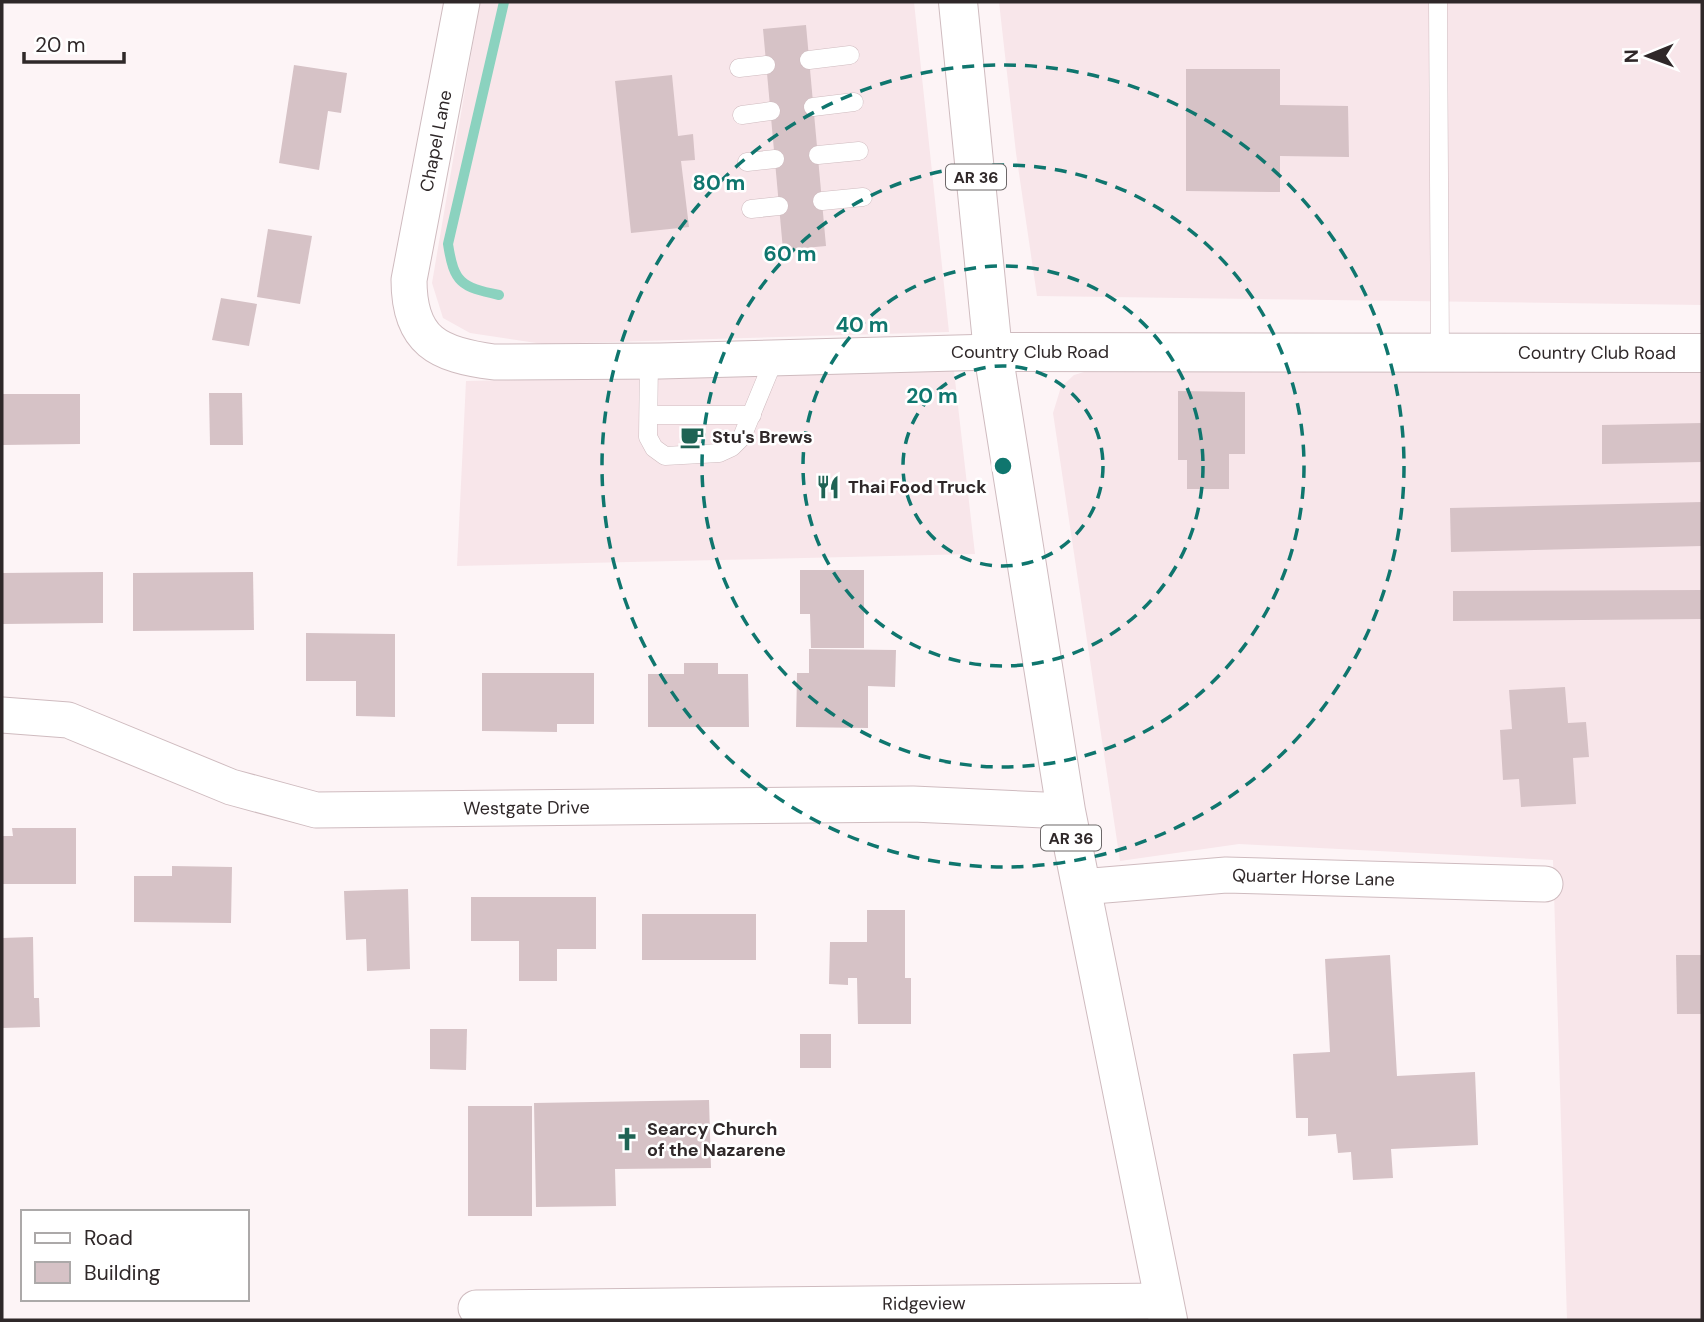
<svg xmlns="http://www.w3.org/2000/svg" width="1704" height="1322" viewBox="0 0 1704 1322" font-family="'DM Sans',sans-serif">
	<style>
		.built { fill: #f8e6ea }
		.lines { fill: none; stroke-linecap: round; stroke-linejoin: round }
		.stream { stroke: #8bd2bf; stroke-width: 10 }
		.building { fill: #d6c2c6 }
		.service-casing { stroke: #cfbbbf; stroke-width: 19 }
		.minor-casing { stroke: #cfbbbf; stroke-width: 37 }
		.tertiary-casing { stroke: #cfbbbf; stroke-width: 40 }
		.primary-casing { stroke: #cfbbbf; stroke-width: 40 }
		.service { stroke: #fff; stroke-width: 18 }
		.minor { stroke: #fff; stroke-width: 35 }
		.tertiary { stroke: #fff; stroke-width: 38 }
		.primary { stroke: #fff; stroke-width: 38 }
		.ring { fill: none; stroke: #0f766e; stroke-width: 3.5; stroke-dasharray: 12 9 }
		.labels { text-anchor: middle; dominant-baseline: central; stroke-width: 5; stroke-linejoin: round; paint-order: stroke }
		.shield { fill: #fff; stroke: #6d6869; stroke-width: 2 }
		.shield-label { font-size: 16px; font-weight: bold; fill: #2f2829 }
		.street-label { font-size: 18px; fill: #2f2829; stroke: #fff }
		.poi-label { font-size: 18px; font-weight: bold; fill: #2f2829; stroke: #fff; text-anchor: start }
		.centre { fill: #0f766e; stroke: #fff; stroke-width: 3.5 }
		.ring-label { font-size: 21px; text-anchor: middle; font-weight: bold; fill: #0f766e; stroke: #fff; stroke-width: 5; stroke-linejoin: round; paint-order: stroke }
	</style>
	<rect width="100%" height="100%" fill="#fdf4f6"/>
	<g class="built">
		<path d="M480,2H914L949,332L543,344L470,333L443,318L432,283Z"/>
		<path d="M999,2H1702V305L1037,296L1016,153Z"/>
		<path d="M1094,369H1702V1320H1567L1553,860L1239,844L1120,861L1053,413L1061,387L1074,375Z"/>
		<path d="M954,371L975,554L457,566L466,381Z"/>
	</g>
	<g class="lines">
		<path class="stream" d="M499,295C461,287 454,283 448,244L504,2"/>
	</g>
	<g class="building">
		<path d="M806,25L826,246L783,250L763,29Z"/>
		<path d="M294,65L347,73L341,113L328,111L319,170L279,163Z"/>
		<path d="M1186,69H1280V105L1348,106L1349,157L1280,156V192L1186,191Z"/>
		<path d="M672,75L678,136L693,134L695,160L681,161L689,227L631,233L615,81Z"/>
		<path d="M268,229L312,236L300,304L257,297Z"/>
		<path d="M221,298L257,304L249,346L212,340Z"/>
		<path d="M1178,391L1245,392V454H1229V489H1187V460H1178Z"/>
		<path d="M209,393H242L243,445H210Z"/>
		<path d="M2,394H80V444L2,445Z"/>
		<path d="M1702,423V462L1602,464V425Z"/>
		<path d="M1702,502V546L1451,552L1450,508Z"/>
		<path d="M800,570H864V648H811L810,614H800Z"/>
		<path d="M103,572V623L2,624V573Z"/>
		<path d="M253,572L254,630L133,631V573Z"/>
		<path d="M1702,590V619L1453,621V591Z"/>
		<path d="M306,633L395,634V717L356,716V681H306Z"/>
		<path d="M809,649L896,650L895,687L868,686V728L796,727L797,673H809Z"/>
		<path d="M684,663H718V674H748L749,727H648V674H684Z"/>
		<path d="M482,673H594V724H557V732L482,731Z"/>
		<path d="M1565,687L1568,723L1586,722L1589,757L1573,758L1576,804L1521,807L1519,779L1503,780L1500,730L1512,729L1509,690Z"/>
		<path d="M12,828H76V884H2V836H13Z"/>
		<path d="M172,866L232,867L231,923L134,922V876H172Z"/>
		<path d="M408,889L410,969L367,971L366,939L346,940L344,891Z"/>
		<path d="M471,897H596V949H557V981H519V941H471Z"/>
		<path d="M867,910H905V978H911V1024H858L857,978H848V985L829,984L830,942H867Z"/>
		<rect x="642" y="914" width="114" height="46"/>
		<path d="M33,937L34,998H39L40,1027L2,1028V938Z"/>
		<path d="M1390,955L1397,1076L1475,1072L1478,1145L1391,1149L1393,1178L1353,1180L1351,1152L1338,1153L1336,1134L1308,1136V1118H1296L1293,1054L1330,1052L1325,959Z"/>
		<path d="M1676,955H1702V1014H1677Z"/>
		<path d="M430,1029H467L466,1070L430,1069Z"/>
		<rect x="800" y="1034" width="31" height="34"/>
		<path d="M709,1100L711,1168L615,1169L616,1206L536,1207L534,1103Z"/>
		<rect x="468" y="1106" width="64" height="110"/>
	</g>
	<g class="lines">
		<g class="service-casing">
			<g id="service">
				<path d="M1438,2L1440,353"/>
				<path d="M809,60L850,55"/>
				<path d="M739,68L766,65"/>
				<path d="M813,107L854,102"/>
				<path d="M742,115L771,111"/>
				<path d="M818,155L859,151"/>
				<path d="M747,162L775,159"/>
				<path d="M822,201L863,197"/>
				<path d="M751,209L779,206"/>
				<path d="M649,361L648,437L654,448L665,456L719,453L732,447L742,437L775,357"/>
				<path d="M649,415H752"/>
			</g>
		</g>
		<g class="minor-casing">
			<g id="minor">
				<path d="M462,2L409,280C409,341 438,355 494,362L660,361L993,352"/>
				<path id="s1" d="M2,715L68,720L231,787L316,810L913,804L1066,811"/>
				<path id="s2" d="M1081,887L1226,875L1545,884"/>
				<path id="s3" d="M476,1308L1163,1301"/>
			</g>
		</g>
		<g class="tertiary-casing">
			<g id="tertiary">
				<path id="s4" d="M993,352L1702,353"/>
			</g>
		</g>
		<g class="primary-casing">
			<path id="primary" d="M958,2L993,352L1066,811L1168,1320"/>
		</g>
		<use href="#service" class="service"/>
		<use href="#minor" class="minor"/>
		<use href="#tertiary" class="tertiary"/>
		<use href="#primary" class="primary"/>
	</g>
	<g class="ring">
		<circle cx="1003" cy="466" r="100"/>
		<circle cx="1003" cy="466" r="200"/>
		<circle cx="1003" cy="466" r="301"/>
		<circle cx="1003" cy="466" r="401"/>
	</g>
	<defs>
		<g id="cafe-bare" transform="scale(1.89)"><path d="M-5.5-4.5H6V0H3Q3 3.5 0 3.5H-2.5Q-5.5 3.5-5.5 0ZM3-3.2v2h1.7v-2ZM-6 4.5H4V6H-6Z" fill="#1f6354" stroke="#fff" stroke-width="2.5" paint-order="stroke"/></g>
		<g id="restaurant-bare" transform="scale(1.89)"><path d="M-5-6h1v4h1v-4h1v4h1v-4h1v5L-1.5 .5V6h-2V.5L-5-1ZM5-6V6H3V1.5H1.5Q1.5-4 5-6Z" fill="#1f6354" stroke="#fff" stroke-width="2.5" paint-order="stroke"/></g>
		<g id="church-bare" transform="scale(1.89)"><path d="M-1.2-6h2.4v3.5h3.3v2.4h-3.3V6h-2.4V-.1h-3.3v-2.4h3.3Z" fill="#1f6354" stroke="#fff" stroke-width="2.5" paint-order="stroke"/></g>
	</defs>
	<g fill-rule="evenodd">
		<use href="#cafe-bare" x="692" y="437"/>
		<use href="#restaurant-bare" x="828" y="487"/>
		<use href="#church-bare" x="627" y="1139"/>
	</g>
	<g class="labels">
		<g class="shield">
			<rect x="946" y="164.5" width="60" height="25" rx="5"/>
			<rect x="1041" y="825.5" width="60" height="25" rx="5"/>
		</g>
		<g class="shield-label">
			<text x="976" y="177">AR 36</text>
			<text x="1071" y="838">AR 36</text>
		</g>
		<g class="street-label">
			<text transform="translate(436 141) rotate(-79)">Chapel Lane</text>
			<text x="1030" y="352">Country Club Road</text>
			<text stroke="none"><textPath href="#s4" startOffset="604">Country Club Road</textPath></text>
			<text stroke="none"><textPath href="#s1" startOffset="541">Westgate Drive</textPath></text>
			<text stroke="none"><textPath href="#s2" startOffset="233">Quarter Horse Lane</textPath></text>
			<text stroke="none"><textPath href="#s3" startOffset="448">Ridgeview</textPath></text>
		</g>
		<g class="poi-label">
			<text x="712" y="437">Stu's Brews</text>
			<text x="848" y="487">Thai Food Truck</text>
			<text x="647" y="1129">Searcy Church<tspan x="647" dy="21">of the Nazarene</tspan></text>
		</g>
	</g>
	<circle cx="1003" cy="466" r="10" class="centre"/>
	<g class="ring-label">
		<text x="719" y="190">80 m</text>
		<text x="790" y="261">60 m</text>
		<text x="862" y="332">40 m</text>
		<text x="932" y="403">20 m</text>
	</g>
	<rect width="1704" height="1322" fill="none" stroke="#2f2829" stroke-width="7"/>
	<rect x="21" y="1210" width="228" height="91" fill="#ffffff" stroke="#aca9a9" stroke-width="2"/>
	<rect x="35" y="1233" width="35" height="10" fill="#ffffff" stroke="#aca9a9" stroke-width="2"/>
	<text x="84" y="1245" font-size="21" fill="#2f2829">Road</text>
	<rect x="35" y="1262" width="35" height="21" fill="#d6c2c6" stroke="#aca9a9" stroke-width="2"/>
	<text x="84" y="1280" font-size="21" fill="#2f2829">Building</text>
	<g transform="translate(1648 56) rotate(269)" stroke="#ffffff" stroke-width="5" paint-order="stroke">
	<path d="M0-5L12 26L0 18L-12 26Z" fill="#2f2829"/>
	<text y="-10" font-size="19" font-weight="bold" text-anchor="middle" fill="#2f2829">N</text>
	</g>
	<path d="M24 52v10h100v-10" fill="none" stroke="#2f2829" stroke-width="3.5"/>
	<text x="35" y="52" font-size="21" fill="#2f2829" stroke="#ffffff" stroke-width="5" paint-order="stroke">20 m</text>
</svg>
